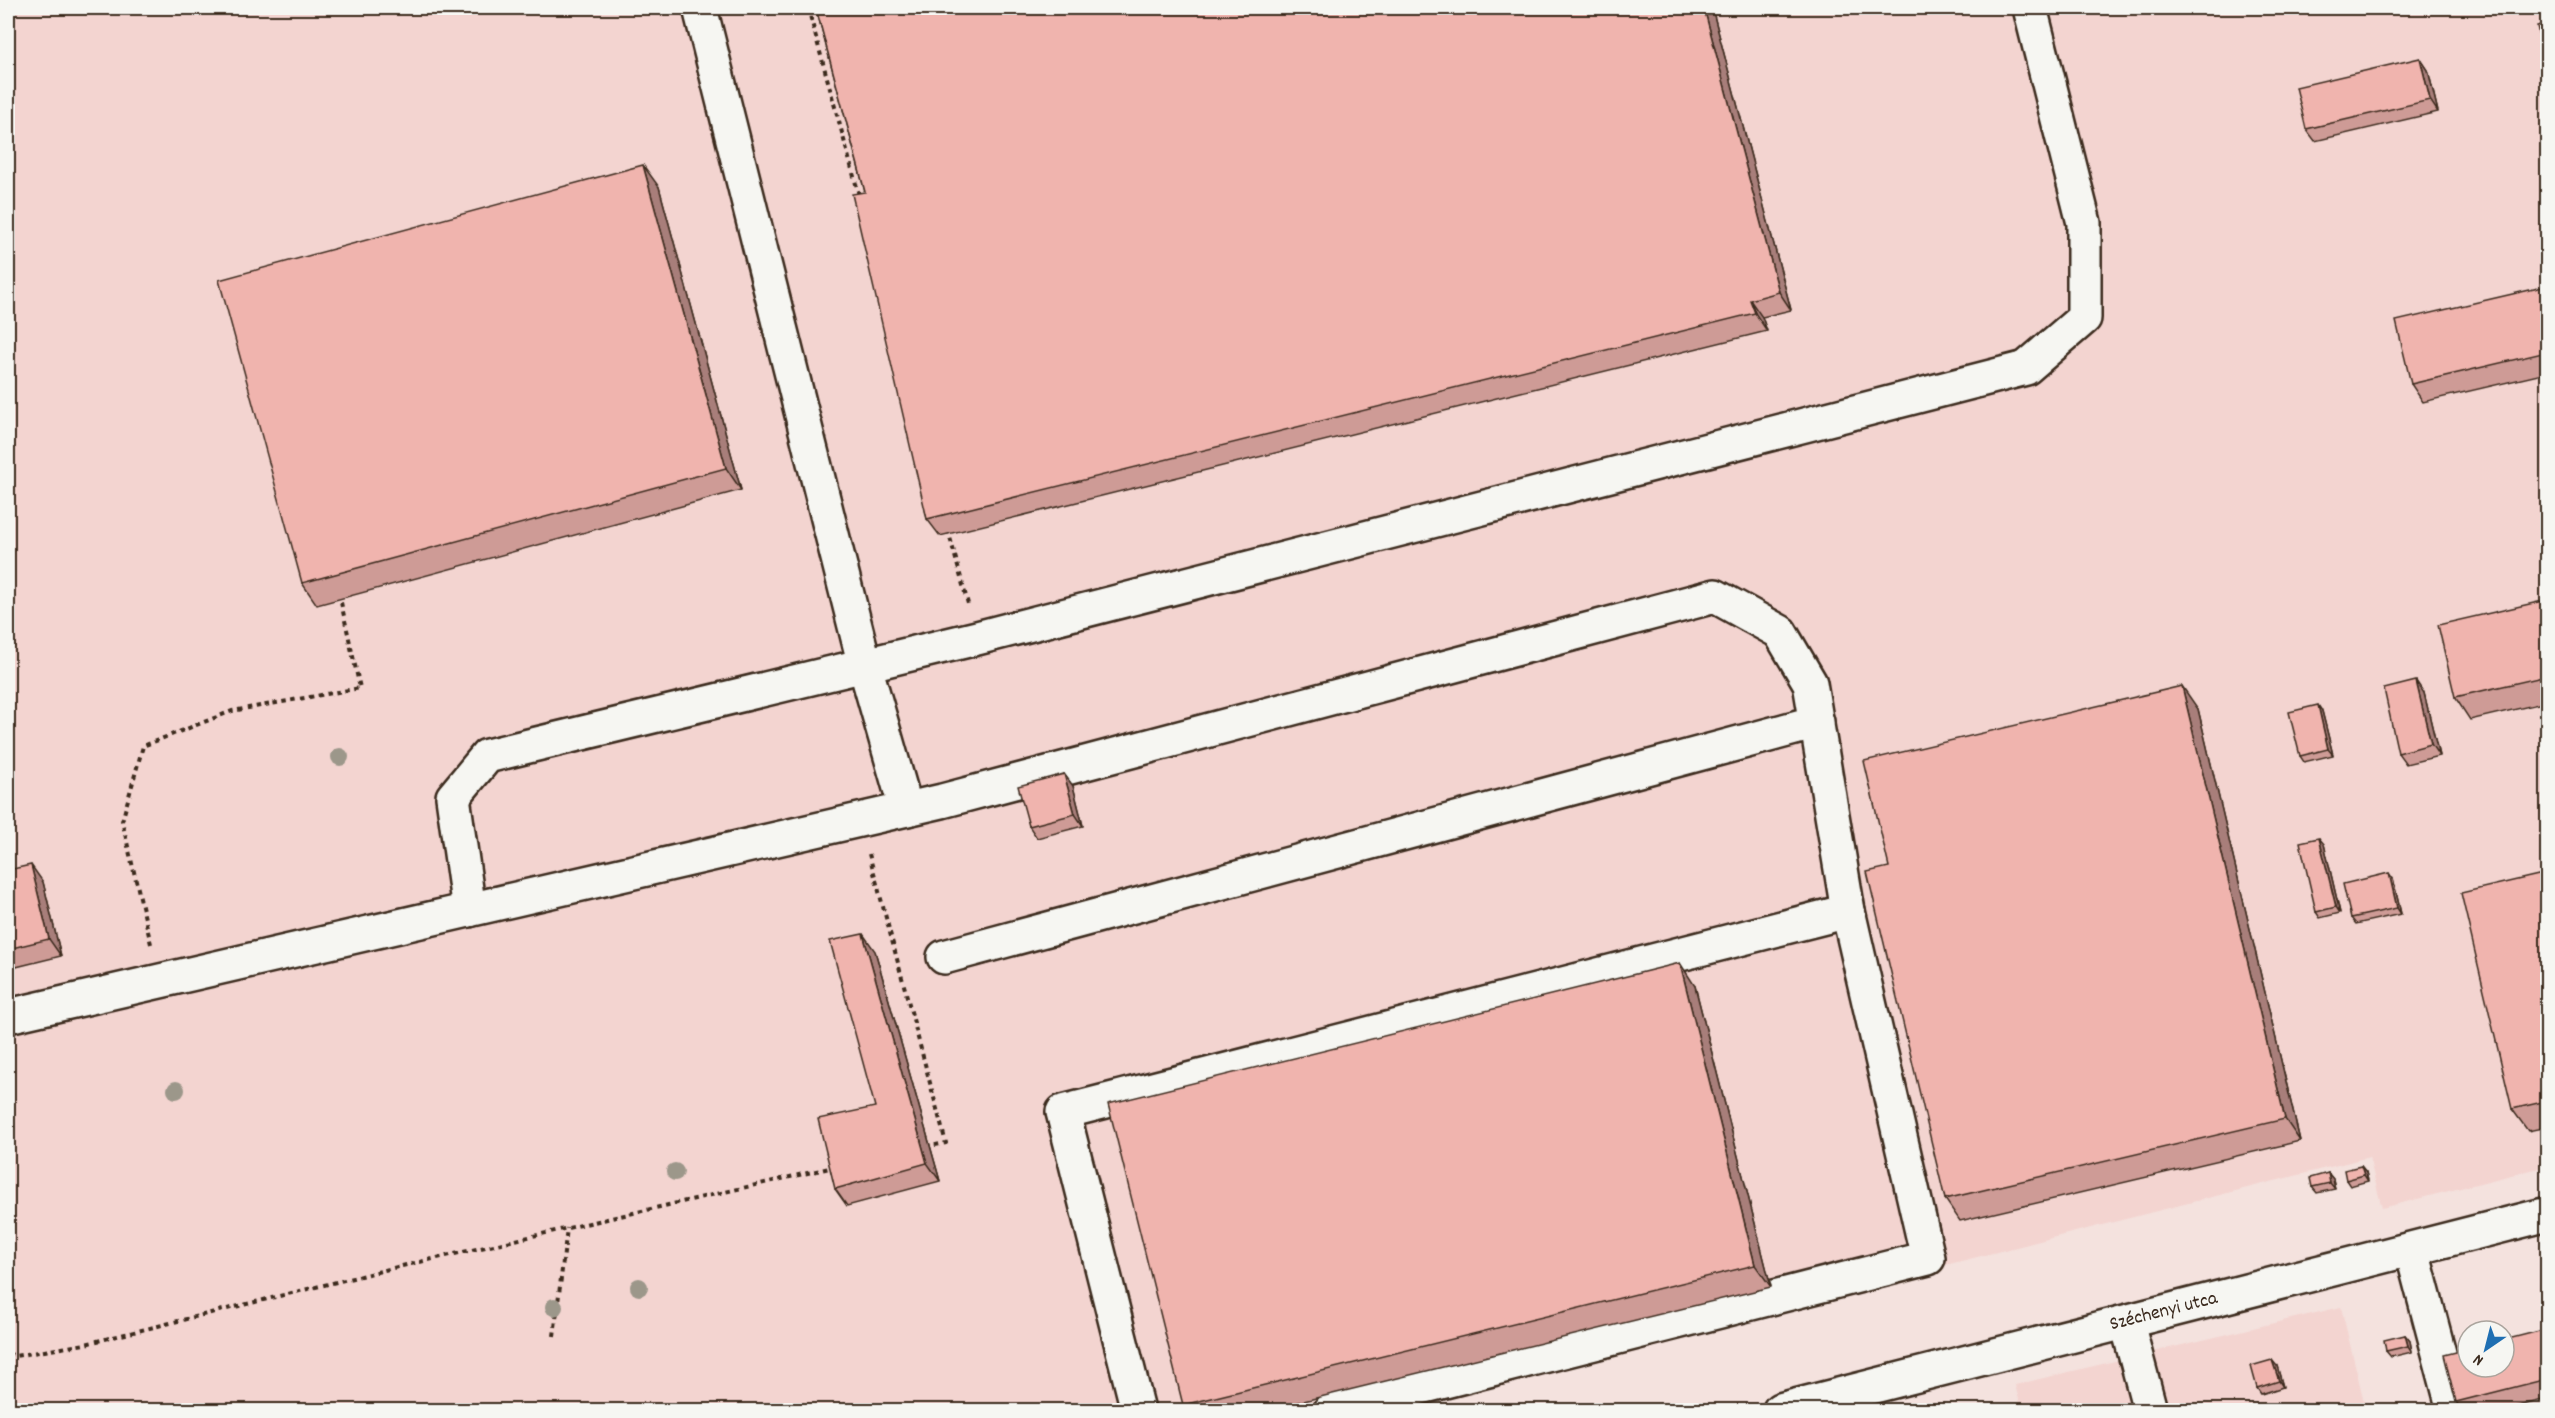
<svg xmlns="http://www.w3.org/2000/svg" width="2555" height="1418" viewBox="0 0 2555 1418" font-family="Dekko,sans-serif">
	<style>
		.built { fill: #f3d4d0 }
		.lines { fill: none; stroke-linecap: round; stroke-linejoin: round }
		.minor-casing { stroke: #3b2a1e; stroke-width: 38 }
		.path { stroke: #3b2a1e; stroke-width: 4; stroke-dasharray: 4.5 4.5; stroke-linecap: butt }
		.minor { stroke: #f6f6f2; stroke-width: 33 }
		.tree { fill: #9c978a }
		.wall { fill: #ce9b96; stroke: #3b2a1e; stroke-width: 1.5 }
		.shaded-wall { fill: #a87e7a; stroke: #3b2a1e; stroke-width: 1.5 }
		.building { fill: #f0b4ae; stroke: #3b2a1e; stroke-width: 1.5 }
		.labels { text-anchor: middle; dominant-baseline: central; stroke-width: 4.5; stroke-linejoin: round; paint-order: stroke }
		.street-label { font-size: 20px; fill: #3b2a1e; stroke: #f6f6f2 }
	</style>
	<rect width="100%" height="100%" fill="#f4e2de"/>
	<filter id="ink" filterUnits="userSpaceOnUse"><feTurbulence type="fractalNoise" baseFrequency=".0167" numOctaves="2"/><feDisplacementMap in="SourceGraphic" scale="12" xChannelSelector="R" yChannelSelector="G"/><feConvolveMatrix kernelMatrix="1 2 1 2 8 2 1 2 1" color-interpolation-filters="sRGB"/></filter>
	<g filter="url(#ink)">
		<g class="built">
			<path d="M8,8H2547V1166L2382,1208L2369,1157L1377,1410H8Z"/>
			<path d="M2341,1307L2366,1410H2022L2015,1385Z"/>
		</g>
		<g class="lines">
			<g class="minor-casing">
				<g id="minor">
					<path d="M700,8L865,666L906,809"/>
					<path d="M469,910L453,797L487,756L977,638L2026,368L2084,318V223L2030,8"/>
					<path d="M944,957L1817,722"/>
					<path d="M8,1016L942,801L1715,596L1780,632L1810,683L1848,911L1928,1258L1331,1410"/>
					<path d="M2412,1251L2454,1410"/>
					<path d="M2127,1323L2150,1410"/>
					<path d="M1138,1410L1063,1112L1848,911"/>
					<path id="s1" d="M1780,1410L2548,1214"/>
				</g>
			</g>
			<g class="path">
				<path d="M808,8L859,195"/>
				<path d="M948,530L968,604"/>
				<path d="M869,854L946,1143L930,1146"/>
				<path d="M151,944L122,821L143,746L232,711L360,688L340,598"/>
				<path d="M554,1336L567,1228"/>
				<path d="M8,1353L15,1356L85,1344L389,1269L834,1167"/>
			</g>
			<use href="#minor" class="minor"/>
		</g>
		<g class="tree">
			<circle cx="340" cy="757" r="9"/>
			<circle cx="176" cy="1090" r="9"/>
			<circle cx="675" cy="1172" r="9"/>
			<circle cx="639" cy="1287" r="9"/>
			<circle cx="554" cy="1307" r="9"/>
		</g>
		<g class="wall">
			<path d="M816,8H1712L1791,310L1762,317L1767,331L940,536L927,519L865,192Z"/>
			<path d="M2420,58L2428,70L2438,112L2315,141L2306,129Z"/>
			<path d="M8,155L14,181L8,183Z"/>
			<path d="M659,187L741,490L317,605L302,583Z"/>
			<path d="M2547,286V373L2423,402L2411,384Z"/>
			<path d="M2547,600V702L2470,720L2455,697Z"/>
			<path d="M2424,693L2439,756L2406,764L2398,753Z"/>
			<path d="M2198,709L2300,1141L1960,1221L1945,1199L1889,867Z"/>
			<path d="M2322,711L2333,755L2304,762L2300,756Z"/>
			<path d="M1064,774L1073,786L1083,826L1037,838L1029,826Z"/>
			<path d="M2324,844L2340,913L2320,918L2316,912Z"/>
			<path d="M8,870L43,882L61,956L8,969Z"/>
			<path d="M2547,873V1127L2528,1131L2512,1109Z"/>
			<path d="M2393,879L2401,914L2356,924L2351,918Z"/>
			<path d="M875,951L940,1181L847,1206L835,1189L875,1107Z"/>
			<path d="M1695,986L1771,1287L1267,1410H1187L1183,1405Z"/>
			<path d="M2361,1166L2366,1172L2368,1181L2350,1186L2346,1180Z"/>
			<path d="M2328,1173L2333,1179L2335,1189L2317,1193L2312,1187Z"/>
			<path d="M2547,1329V1399L2503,1410H2462L2456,1402Z"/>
			<path d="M2405,1335L2410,1341L2412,1352L2391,1357L2386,1351Z"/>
			<path d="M2277,1366L2283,1387L2261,1394L2257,1388Z"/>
		</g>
		<g class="shaded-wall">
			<path d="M1704,8H1712L1791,310L1779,292Z"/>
			<path d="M2420,58L2428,70L2438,112L2430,100Z"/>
			<path d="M8,155L14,181L8,172Z"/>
			<path d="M643,165L659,187L741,490L726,468Z"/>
			<path d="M1750,300L1762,317L1767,331L1755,313Z"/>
			<path d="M2416,681L2424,693L2439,756L2431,744Z"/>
			<path d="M2182,686L2198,709L2300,1141L2285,1119Z"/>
			<path d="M2318,705L2322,711L2333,755L2328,749Z"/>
			<path d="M1064,774L1073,786L1083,826L1075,814Z"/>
			<path d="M2319,838L2324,844L2340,913L2336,907Z"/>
			<path d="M31,865L43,882L61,956L49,939Z"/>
			<path d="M2389,873L2393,879L2401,914L2397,908Z"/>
			<path d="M863,934L875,951L940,1181L927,1163Z"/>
			<path d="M1680,963L1695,986L1771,1287L1755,1265Z"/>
			<path d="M2361,1166L2366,1172L2368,1181L2364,1175Z"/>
			<path d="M2328,1173L2333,1179L2335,1189L2330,1183Z"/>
			<path d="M2405,1335L2410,1341L2412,1352L2408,1346Z"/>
			<path d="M2272,1360L2277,1366L2283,1387L2279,1381Z"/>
		</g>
		<g class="building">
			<path d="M816,8H1704L1779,292L1750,300L1755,313L927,519L852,194L865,192Z"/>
			<path d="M2547,23V72L2537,26Z"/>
			<path d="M2420,58L2430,100L2306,129L2296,87Z"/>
			<path d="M643,165L726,468L302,583L219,280Z"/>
			<path d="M2547,286V352L2411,384L2396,321Z"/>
			<path d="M2547,600V676L2455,697L2438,625Z"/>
			<path d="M2416,681L2431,744L2398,753L2384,689Z"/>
			<path d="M2182,686L2285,1119L1945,1199L1867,872L1889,867L1864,761Z"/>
			<path d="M2318,705L2328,749L2300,756L2289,712Z"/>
			<path d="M1064,774L1075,814L1029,826L1018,786Z"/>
			<path d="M2319,838L2336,907L2316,912L2300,842Z"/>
			<path d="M31,865L49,939L8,949V870Z"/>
			<path d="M2389,873L2397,908L2351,918L2343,884Z"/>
			<path d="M2547,873V1101L2512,1109L2461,893Z"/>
			<path d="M863,934L927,1163L835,1189L818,1119L875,1107L830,941Z"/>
			<path d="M1680,963L1755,1265L1183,1405L1108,1104Z"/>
			<path d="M2361,1166L2364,1175L2346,1180L2344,1170Z"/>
			<path d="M2328,1173L2330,1183L2312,1187L2310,1178Z"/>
			<path d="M2547,1329V1379L2456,1402L2444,1355L2468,1349V1367H2504V1340Z"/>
			<path d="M2405,1335L2408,1346L2386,1351L2384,1340Z"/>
			<path d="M2272,1360L2279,1381L2257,1388L2251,1366Z"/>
		</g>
	</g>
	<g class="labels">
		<g class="street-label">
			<text stroke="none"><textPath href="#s1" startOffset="396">Széchenyi utca</textPath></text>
		</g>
	</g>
	<rect width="2555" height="1418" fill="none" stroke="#f6f6f2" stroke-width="30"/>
	<rect x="15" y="15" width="2525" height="1388" fill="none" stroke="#3b2a1e" stroke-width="2" filter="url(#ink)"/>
	<g transform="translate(2486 1349) rotate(215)"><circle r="28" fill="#f6f6f2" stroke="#aba49d" stroke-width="1.5"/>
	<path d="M0-4.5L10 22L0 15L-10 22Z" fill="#1f6fb2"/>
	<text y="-9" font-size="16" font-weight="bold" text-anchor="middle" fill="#3b2a1e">N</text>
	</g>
</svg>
